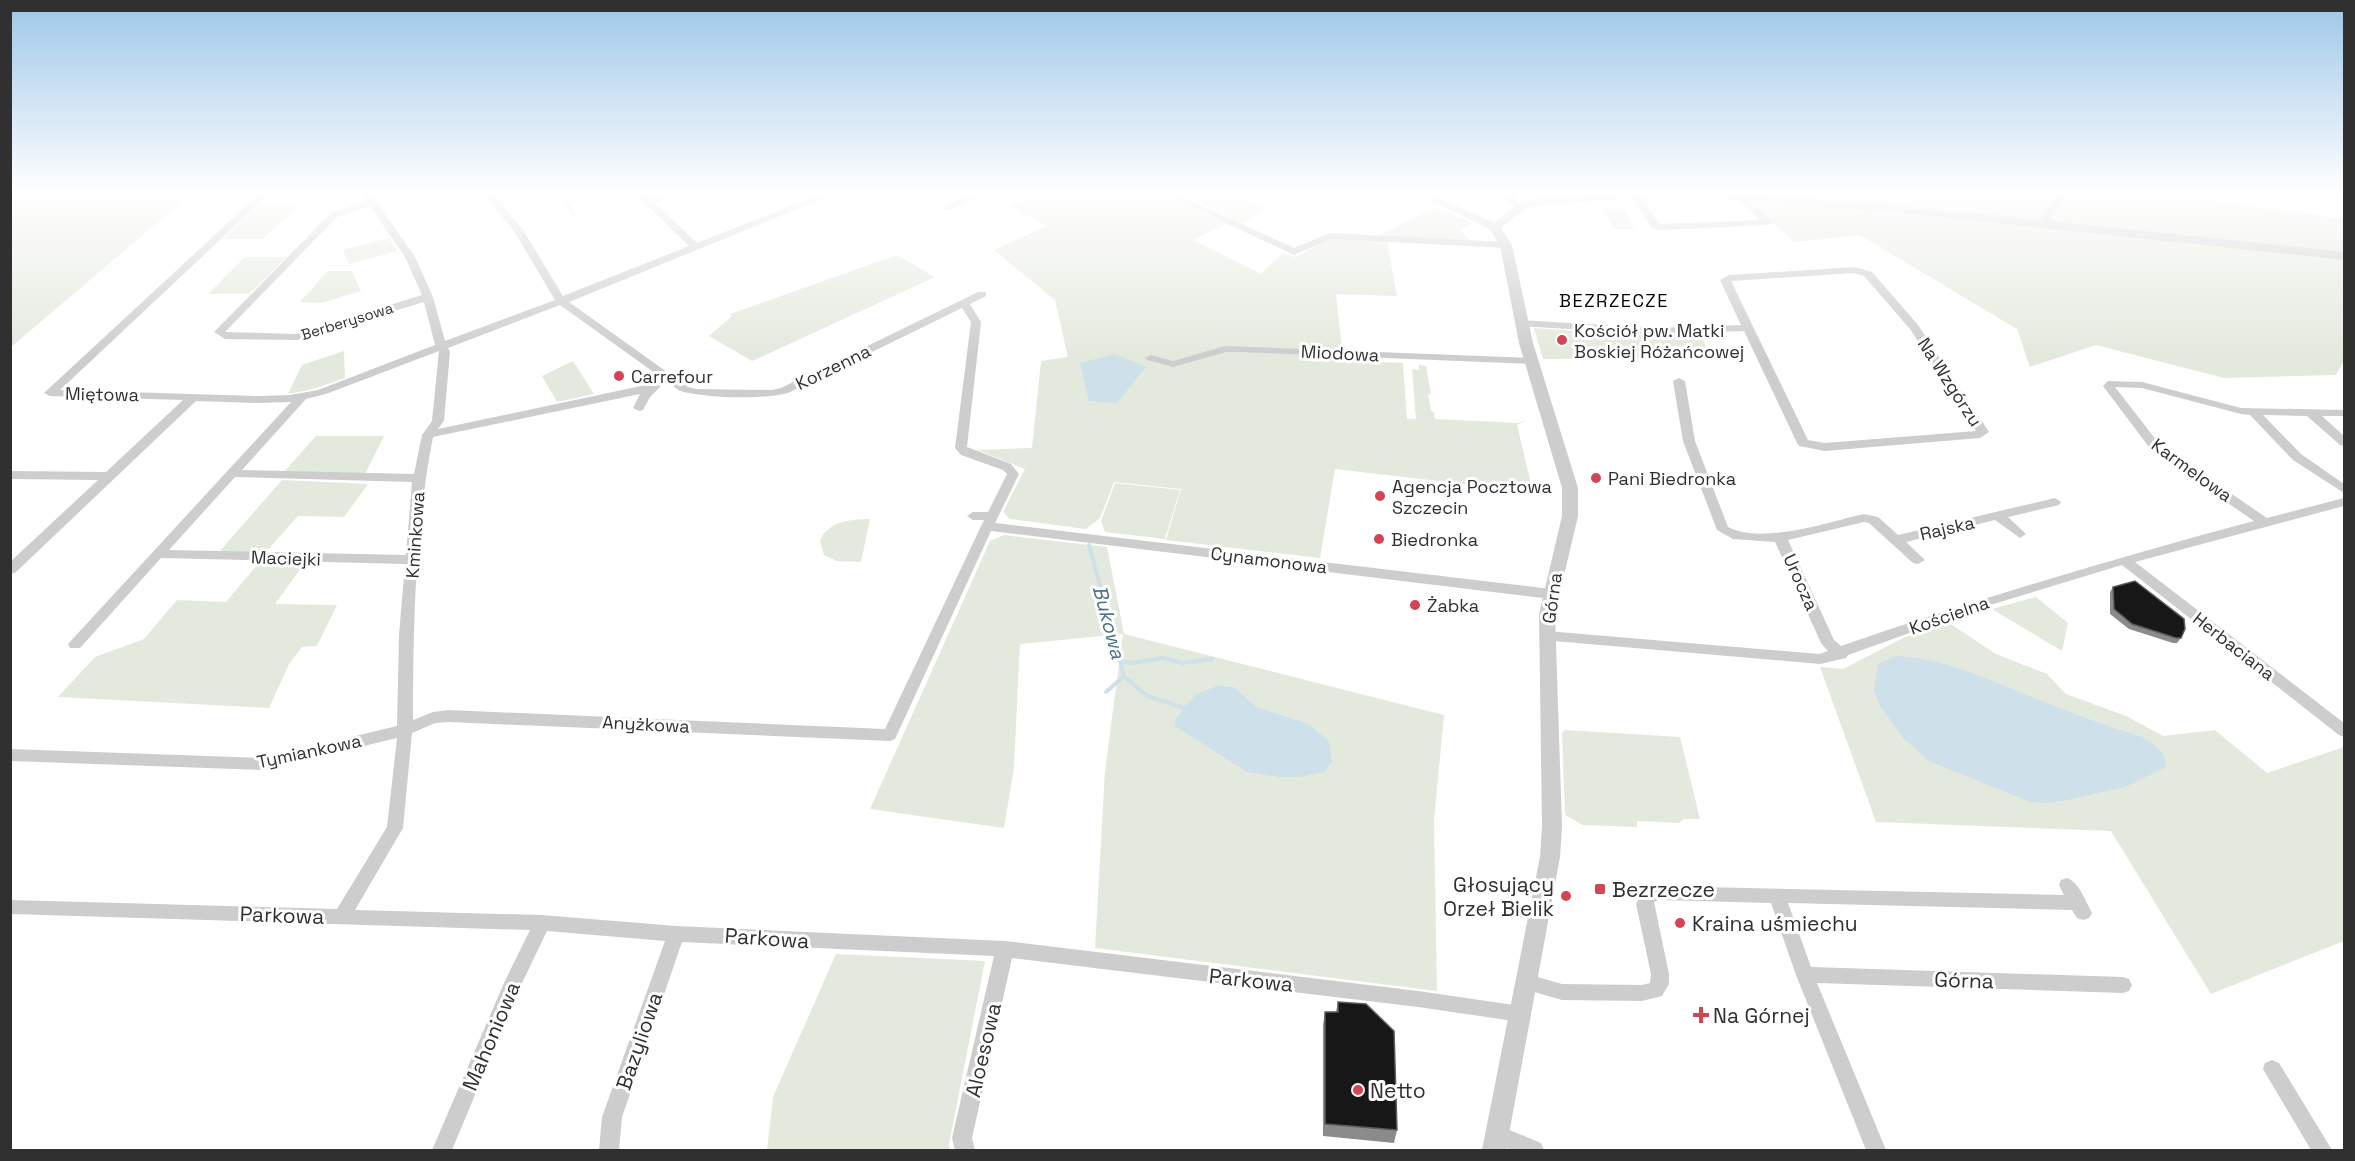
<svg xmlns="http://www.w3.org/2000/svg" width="2355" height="1161" viewBox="0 0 2355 1161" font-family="'Space Grotesk',sans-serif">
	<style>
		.green { fill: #e4e9dd; fill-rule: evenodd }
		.water { fill: #cee0e9 }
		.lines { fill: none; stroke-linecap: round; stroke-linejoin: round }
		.stream-far1 { stroke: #cee0e9; stroke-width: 3 }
		.stream { stroke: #cee0e9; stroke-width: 4 }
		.minor { fill: #cdcdcd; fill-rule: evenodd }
		.tertiary { fill: #cdcdcd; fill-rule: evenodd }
		.wall { fill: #8b8b8b }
		.building { fill: #171717; stroke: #5d5d5d; stroke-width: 1.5 }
		.poi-dot { fill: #d44554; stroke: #fff; stroke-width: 2 }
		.labels { text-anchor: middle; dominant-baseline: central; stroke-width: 6; stroke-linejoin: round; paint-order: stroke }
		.far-street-label { font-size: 15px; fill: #303030; stroke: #fff }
		.far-quarter-label { font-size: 18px; letter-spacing: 1.5px; fill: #000; stroke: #fff }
		.poi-label { font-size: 18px; fill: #303030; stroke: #fff; text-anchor: start }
		.street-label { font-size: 18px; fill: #303030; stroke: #fff }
		.water-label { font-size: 20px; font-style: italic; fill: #46728b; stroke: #fff }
		.near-poi-label { font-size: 21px; fill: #303030; stroke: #fff; text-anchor: start }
		.near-street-label { font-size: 21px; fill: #303030; stroke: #fff }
	</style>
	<rect width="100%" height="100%" fill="#fff"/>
	<g class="green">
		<path d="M11,194H191L11,347Z"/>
		<path d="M1035,194H1164L1226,224L1193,240L1261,274L1283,253L1295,257L1331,239L1387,242L1397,296L1336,294L1342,349L1338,360L1403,363L1407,419H1416L1412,369L1419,370V365L1426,366L1431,394L1428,395L1431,411L1434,412L1435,419L1518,423L1526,420L1517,425L1533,492L1335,469L1320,558L1166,540L1181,489L1114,482L1100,518L1086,529L1010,519L1003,512L1025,469L977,450L1032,448L1041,361L1068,357L1055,300L994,250L1047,226L1009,206Z"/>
		<path d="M1182,194H1235L1268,210L1241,223Z"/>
		<path d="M1739,194H2171L2344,219V360L2336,375L2224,378L2096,345L2030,367L2017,329L1860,235L1795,242Z"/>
		<path d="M259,205H299L263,239H223Z"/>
		<path d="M1435,207L1467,220L1472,224L1460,229L1471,241L1378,236Z"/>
		<path d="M1603,209H1624L1634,229H1613Z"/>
		<path d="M389,238L397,251L349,264L343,250Z"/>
		<path d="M897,255L935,277L752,361L709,336L732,316L730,314Z"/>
		<path d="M245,257H286L249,294H208Z"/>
		<path d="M328,271H352L361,291L321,303L300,302Z"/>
		<path d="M1534,328L1632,335L1701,334L1710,358L1543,359Z"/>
		<path d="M344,351L345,378L313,389L288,394L302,365Z"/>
		<path d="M573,361L594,394L557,402L542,376Z"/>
		<path d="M316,436H384L364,476L284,472Z"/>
		<path d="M282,480L368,484L344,517L298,516L266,552H219Z"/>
		<path d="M1115,483L1180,490L1165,539L1105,532L1101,521Z"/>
		<path d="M870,519L861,562L837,561L824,555L820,541C828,521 851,519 870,519Z"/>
		<path d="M1004,535L1107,547L1124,634L1444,715L1434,821L1437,991L1095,948L1105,771L1123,634L1020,644L1014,767L1004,828L870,809L990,541ZM1234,687L1257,707L1309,724L1329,741L1175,719L1191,701Z"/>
		<path d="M257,565L302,567L275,604L337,605L317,646L302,647L289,664L269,708L58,697L95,657L144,639L177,600L226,602Z"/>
		<path d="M2036,597L2068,623L2062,651L1992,609Z"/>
		<path d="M1949,623L1996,654L2047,674L2066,694L2126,716L2163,736L2215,730L2267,773L2344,747V941L2211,994L2111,831L1876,822L1820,667L1843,669L1905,637Z"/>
		<path d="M1565,730L1680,737L1700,819H1684L1679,823L1637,821V827L1583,825L1565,815L1562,733Z"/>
		<path d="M836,954L985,961L949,1144L950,1150H767L773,1097Z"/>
	</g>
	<g class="water">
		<path d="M1115,354L1146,367L1117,403L1089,401L1080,363Z"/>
		<path d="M1896,656C1941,658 1983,677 2024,694C2063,710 2103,725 2142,737C2155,745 2166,751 2166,767L2125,787L2063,801L2047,803L2030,802L1929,761L1903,738L1880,706L1874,690L1878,664Z"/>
		<path d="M1217,686L1234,687L1257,707L1309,724L1329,741L1332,762L1324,772L1300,777H1279L1247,772L1175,726V719L1195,695Z"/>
	</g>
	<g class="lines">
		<path class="stream-far1" d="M561,194L574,215"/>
		<g class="stream">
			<path d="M1089,545L1124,676L1106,692"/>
			<path d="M1119,661L1130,663L1163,658L1182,663L1212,659"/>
			<path d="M1124,676L1147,696L1185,708"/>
		</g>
		<g class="minor">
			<path d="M259,194H269L60,390L258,396L290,395L318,390L435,345L424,302L297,340L225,339L214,332L331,213L366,201L361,194H371L415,257L433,297L445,341L555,300L514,231L483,194H493L523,230L563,296L689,246L635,194H645L650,198L663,194H677L655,203L697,243L821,194H834L569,302L688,387L696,389L772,390L781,388L978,292H986V296L970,304L981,322L967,447L1011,464L1019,474L995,523L1551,589L1558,594L1551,599L991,531L895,739L890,741L449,722L435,723L412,733L403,828L355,910L542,915L676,926L1005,941L1418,991L1521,1006L1527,1008L1530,1014L1527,1020L1521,1022L1418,1007L1012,958L972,1138L975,1150H955L952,1138L994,956L682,942L622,1117L619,1150H599L602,1117L665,941L547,931L521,985L452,1150H432L504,983L530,930L10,914V900L337,909L387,827L397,738L264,770L10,761V749L264,758L397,726L399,635L405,564L161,558L80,648H70L68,644L291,402L258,403L196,401L15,573L10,574V562L98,480L10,479V471L106,472L183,400L50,396L44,393ZM370,206L405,257L422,295L296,334L225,332L337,217ZM560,305L680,391C707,398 761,400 788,393L962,308L971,322L955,448L961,455L1003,470L1007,474L988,512H973L967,516L973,520H984L885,729L449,710L433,712L413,720C413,627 415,529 433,437L640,394L633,408L639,411L643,410L650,397L661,386L655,383L438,429L444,421L450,352L448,348ZM439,351L432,421L422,435L414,474L242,470L306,399L326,394ZM235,477L412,482L406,555L169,550Z"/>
			<path d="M971,194H984L949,210L941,208Z"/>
			<path d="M1164,194H1176L1294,248L1330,233L1506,242L1511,245L1506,248L1331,239L1294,255Z"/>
			<path d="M1504,194H1514L1515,199L1526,206L1518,208L1508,202Z"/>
			<path d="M1630,194H1638L1660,224L1760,220L1737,199V195L1740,194L1773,222L1768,225L1660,230L1652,228Z"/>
			<path d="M2058,194H2068L2051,216V225H2045L2041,216Z"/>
			<path d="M2316,194H2341L2343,196C2337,201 2322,198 2316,194Z"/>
			<path d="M1855,267L1872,272L1918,325L1989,432L1980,438L1825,451L1799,446L1797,443L1744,331L1651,334L1521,326L1516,323L1521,320L1651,328L1741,325L1720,280L1729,275ZM1854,273L1864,276L1910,329L1976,431L1825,443L1808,440L1731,281Z"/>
			<path d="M1225,346L1532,358L1538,361L1532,364L1241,352H1226L1173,367L1147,360L1145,358L1151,355L1173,361Z"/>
			<path d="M1679,378L1685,381L1695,441L1728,527C1763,545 1828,522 1864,514L1878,517L1898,535L2055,498L2061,502L2059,505L2008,517L2026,534L2020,538L1995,520L1906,542L1925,560L1918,564L1913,563L1869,523L1864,522L1788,540L1834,640L1841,646C1978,599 2115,558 2254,521L2152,451L2103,386L2108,381L2142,382L2241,408L2344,410V416H2322L2344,436V446L2340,445L2307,416L2263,415L2301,454L2344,484V493L2293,460L2250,415L2241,414L2142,388L2115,387L2160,445L2267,518L2344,498V506L2135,562L2344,723V737L2339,735L2122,565L1974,610L1848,655L1846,658L1820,664L1542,640L1540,636L1542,632L1547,631L1819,654L1828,651L1821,643L1775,542L1733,539L1717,530L1683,441L1673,381Z"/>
			<path d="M2067,878C2079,882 2086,902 2092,913L2089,918L2083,920L2077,918L2072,910L1788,903L1811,967L2123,977L2129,979L2132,985L2129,991L2123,993L1817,983L1886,1150H1866L1796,975L1771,903L1658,900L1654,902L1669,974V984L1662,996L1642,1001L1562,1000L1521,988L1518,982L1521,976L1527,974L1562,984L1642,985L1650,983L1651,974L1636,904L1642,892L1656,886L2064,895L2059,885L2061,880Z"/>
			<path d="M2272,1060L2279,1063L2332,1150H2311L2263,1069L2265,1063Z"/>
			<path d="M1497,1125L1541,1143L1544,1150H1511L1490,1142L1487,1135L1490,1128Z"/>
		</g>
		<path class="tertiary" d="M1417,194H1432L1494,223L1518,203L1541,198L1596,194H1748L1983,214L2344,252V260L1922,215L1724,199H1620L1541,205L1526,208L1501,228L1512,245L1533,343L1578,488V516L1555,614L1562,826L1560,857L1506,1150H1482L1540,857L1542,826L1539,614L1562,516V488L1519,343L1500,245L1490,229Z"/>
	</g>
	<g class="wall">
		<path d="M2113,587L2181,638L2177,643H2173L2129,629L2110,614V592Z"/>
		<path d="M1338,1002L1397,1130L1394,1143L1323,1136V1025L1325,1012H1336Z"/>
	</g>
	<g class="building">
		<path d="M2135,581L2184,619L2185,629L2181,638H2176L2132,624L2114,609L2113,587Z"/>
		<path d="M1338,1002L1366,1004L1394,1031L1397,1130L1325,1124V1012H1338Z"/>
	</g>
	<linearGradient id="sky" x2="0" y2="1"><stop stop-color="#9dc6e8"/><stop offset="0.54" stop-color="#fff"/><stop offset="1" stop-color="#fff" stop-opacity="0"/></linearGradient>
	<rect width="2355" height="356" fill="url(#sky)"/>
	<g class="poi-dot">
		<circle cx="1562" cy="340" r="6"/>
		<circle cx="619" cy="376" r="6"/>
		<circle cx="1596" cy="478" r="6"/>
		<circle cx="1380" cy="496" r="6"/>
		<circle cx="1379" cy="539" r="6"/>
		<circle cx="1415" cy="605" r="6"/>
		<rect x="1594" y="883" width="12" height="12" rx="3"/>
		<circle cx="1566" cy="896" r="6"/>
		<circle cx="1680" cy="923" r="6"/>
		<path d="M1698 1006h6v6h6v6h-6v6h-6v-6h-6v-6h6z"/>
		<circle cx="1358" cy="1090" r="6"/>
	</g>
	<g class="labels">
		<g class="far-street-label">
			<text transform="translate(347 321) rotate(-17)">Berberysowa</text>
		</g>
		<g class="far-quarter-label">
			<text x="1614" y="300">BEZRZECZE</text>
		</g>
		<g class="poi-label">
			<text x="1574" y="330">Kościół pw. Matki<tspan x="1574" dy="21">Boskiej Różańcowej</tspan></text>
			<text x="631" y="376">Carrefour</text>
			<text x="1608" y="478">Pani Biedronka</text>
			<text x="1392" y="486">Agencja Pocztowa<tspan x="1392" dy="21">Szczecin</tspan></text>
			<text x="1391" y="539">Biedronka</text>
			<text x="1427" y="605">Żabka</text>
		</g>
		<g class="street-label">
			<text transform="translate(1340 353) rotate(3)">Miodowa</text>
			<text transform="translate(833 367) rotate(-26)">Korzenna</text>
			<text transform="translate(1950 382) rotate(57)">Na Wzgórzu</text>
			<text transform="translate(102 394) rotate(1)">Miętowa</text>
			<text transform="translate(2192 470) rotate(36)">Karmelowa</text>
			<text transform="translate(1947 528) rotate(-13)">Rajska</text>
			<text transform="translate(415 535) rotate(-86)">Kminkowa</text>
			<text transform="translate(286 558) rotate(2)">Maciejki</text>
			<text transform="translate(1269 560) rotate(7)">Cynamonowa</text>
			<text transform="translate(1801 582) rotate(66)">Urocza</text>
			<text transform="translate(1552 598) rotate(-82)">Górna</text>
			<text transform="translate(1949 615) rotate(-19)">Kościelna</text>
			<text transform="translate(2234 646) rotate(38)">Herbaciana</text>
			<text transform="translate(646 724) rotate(3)">Anyżkowa</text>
			<text transform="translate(309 751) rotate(-12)">Tymiankowa</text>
		</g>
		<g class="water-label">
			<text transform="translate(1109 622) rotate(75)">Bukowa</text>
		</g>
		<g class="near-poi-label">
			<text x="1554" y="884" text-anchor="end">Głosujący<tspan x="1554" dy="24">Orzeł Bielik</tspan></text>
			<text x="1612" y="889">Bezrzecze</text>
			<text x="1692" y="923">Kraina uśmiechu</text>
			<text x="1713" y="1015">Na Górnej</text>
			<text x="1370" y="1090">Netto</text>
		</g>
		<g class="near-street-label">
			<text transform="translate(282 915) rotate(2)">Parkowa</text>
			<text transform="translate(767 938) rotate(4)">Parkowa</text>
			<text transform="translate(1251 980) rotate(6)">Parkowa</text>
			<text transform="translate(1964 980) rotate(2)">Górna</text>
			<text transform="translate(491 1036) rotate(-67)">Mahoniowa</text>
			<text transform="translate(639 1041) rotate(-71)">Bazyliowa</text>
			<text transform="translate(983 1050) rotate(-77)">Aloesowa</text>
		</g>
	</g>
	<rect width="2355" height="1161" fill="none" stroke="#303030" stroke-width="24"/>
</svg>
